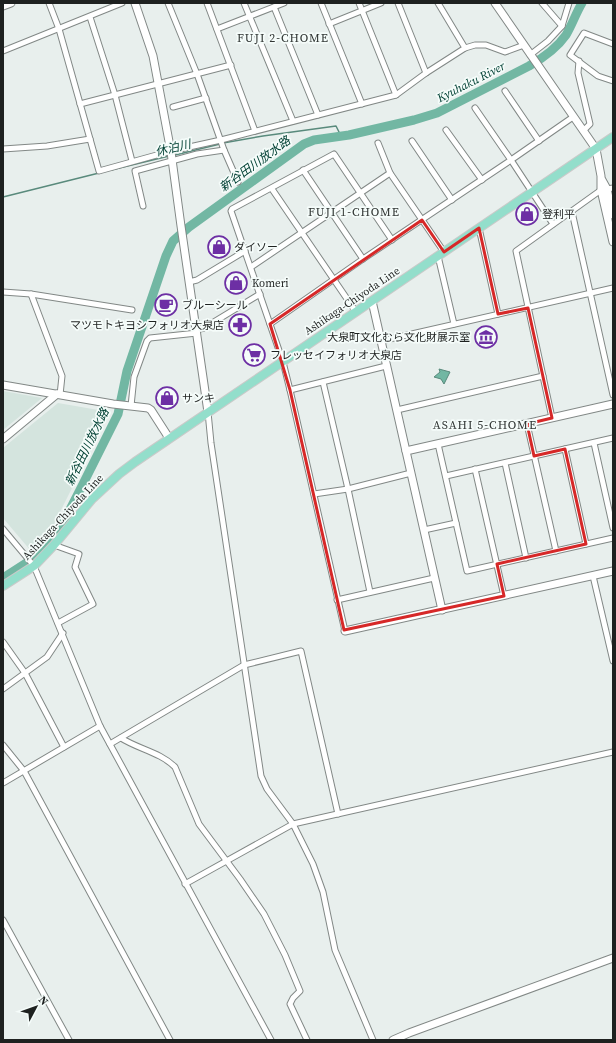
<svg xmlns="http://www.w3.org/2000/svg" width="616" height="1043" viewBox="0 0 616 1043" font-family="'Source Serif 4','Noto Sans JP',serif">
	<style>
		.built { fill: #d4e4de }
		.water { fill: #72b7a3; stroke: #598a7c }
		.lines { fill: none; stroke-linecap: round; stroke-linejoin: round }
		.stream { stroke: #598a7c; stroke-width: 1.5 }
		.river { stroke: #72b7a3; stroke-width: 9 }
		.street-casing { stroke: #828886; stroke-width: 7 }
		.secondary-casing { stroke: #828886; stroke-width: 9 }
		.primary-casing { stroke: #c9cac9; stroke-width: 10 }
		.street { stroke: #fff; stroke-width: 5 }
		.secondary { stroke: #fff; stroke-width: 7 }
		.primary { stroke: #93decb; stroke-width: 8 }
		.marked { fill: none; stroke: #d62828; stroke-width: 3; stroke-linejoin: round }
		.labels { text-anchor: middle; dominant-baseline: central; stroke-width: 3.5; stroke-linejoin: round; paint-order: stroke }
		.poi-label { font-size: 11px; fill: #1e2120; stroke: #f5fcfa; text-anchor: start }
		.street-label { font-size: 11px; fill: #1e2120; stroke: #f5fcfa }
		.neighbourhood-label { font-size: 12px; letter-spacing: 1px; fill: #313634; stroke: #f5fcfa }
		.water-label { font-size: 12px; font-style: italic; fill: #004033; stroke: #f5fcfa }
	</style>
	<rect width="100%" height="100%" fill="#e8efed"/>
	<g class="built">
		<path d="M3,391L42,398L3,430Z"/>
		<path d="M58,403L110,412L51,530L31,551L3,518V448Z"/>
	</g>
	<path class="water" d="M439,369L450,372L444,384L441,379L434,377L440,372Z"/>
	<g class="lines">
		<g class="stream">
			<path d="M223,143L263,136L336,126L341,136"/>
			<path d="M175,155L220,144"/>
			<path d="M111,170L169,156"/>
			<path d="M3,197L99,173"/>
		</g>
		<path class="river" d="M3,578L34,558L58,533L82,486L118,414L127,371L166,256L173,241L189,227L304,144L314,140L349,135L414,120L437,113L529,66C543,58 557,48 566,35C572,25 576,13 582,3"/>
		<g class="street-casing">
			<g id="street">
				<path d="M168,3L197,74L224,150L238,182"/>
				<path d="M207,3L255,131"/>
				<path d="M244,3L293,121"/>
				<path d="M321,3L362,104"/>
				<path d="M359,3L396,95"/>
				<path d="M398,3L426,73"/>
				<path d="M542,3L562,26"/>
				<path d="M274,7L318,115"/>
				<path d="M90,17L115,95L132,161"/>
				<path d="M329,24L381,3"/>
				<path d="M217,29L284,3"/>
				<path d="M613,44L584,33L570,55L598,76L613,81"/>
				<path d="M465,48L475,45H486L505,52L524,45"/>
				<path d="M3,51L122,3"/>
				<path d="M530,55L548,41L562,26L569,3"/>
				<path d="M579,61L578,73L590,124L583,131"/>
				<path d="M505,91L539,141"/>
				<path d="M80,104L231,65"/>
				<path d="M173,107L206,98"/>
				<path d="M446,130L482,180"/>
				<path d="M90,139L99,171L171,151L221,140L396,95L426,73L465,48L438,3"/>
				<path d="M412,141L452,200"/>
				<path d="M378,143L390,173"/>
				<path d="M3,149L47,146L90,139L59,29L49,3"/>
				<path d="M303,170L363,259"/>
				<path d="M272,189L356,312"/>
				<path d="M143,206L135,171L197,154L224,150"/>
				<path d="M572,212L613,395"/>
				<path d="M553,224L511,160L573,117"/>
				<path d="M479,228L498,314"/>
				<path d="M438,256L454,324"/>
				<path d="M251,267L390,173L444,252"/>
				<path d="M189,282L197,280L245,251"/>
				<path d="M3,292L31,294L132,310"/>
				<path d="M31,294L62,376L60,395"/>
				<path d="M270,324L363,259L511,160L475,108"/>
				<path d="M196,330L204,328L260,294"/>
				<path d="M381,341L613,288"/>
				<path d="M323,382L348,489L370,592"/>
				<path d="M290,390L386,366"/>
				<path d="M131,406L134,377L147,341L150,338L197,333"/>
				<path d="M397,410L543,376"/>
				<path d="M208,412L211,443L261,776L267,789L293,824L313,864L323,892L335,950L373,1040"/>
				<path d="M552,418L516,251L601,190L613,188"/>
				<path d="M527,424L556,551"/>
				<path d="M594,443L613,528"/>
				<path d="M438,444L467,571L613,538"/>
				<path d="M565,449L586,544"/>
				<path d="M505,463L526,558"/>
				<path d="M475,469L504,596"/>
				<path d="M446,476L613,438"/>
				<path d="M314,494L348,489L411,473"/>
				<path d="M3,529L34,566L100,726L271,1040"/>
				<path d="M424,530L456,523"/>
				<path d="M54,545L79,554L75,567L93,604L58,623"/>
				<path d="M593,576L613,661"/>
				<path d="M337,600L434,578"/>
				<path d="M345,631L290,390L283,362L231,211L232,209L334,154L392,240"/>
				<path d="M3,642L25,673L64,747"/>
				<path d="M3,689L47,657L63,633"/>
				<path d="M121,738C138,749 160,752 175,767L199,824L240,879L264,914L285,955L300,991L293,998L290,1004L307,1040"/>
				<path d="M110,744L244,665L301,651L338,814"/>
				<path d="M3,745L24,771L170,1040"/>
				<path d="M3,783L100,726"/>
				<path d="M185,884L293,824L613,752"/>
				<path d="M3,920L69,1040"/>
			</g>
		</g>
		<g class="secondary-casing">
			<g id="secondary">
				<path d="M135,3L153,56L171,152L181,226L208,412"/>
				<path d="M495,3L596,149L601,176V190L613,242"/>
				<path d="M3,6L11,3"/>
				<path d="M602,180L607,189L613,215"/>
				<path d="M372,301L442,610"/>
				<path d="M3,385L113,404L148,408L151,410L169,438"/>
				<path d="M3,439L57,394"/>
				<path d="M406,451L613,404"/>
				<path d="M345,631L613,571"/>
				<path d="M393,1040L409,1033L613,958"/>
			</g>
		</g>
		<g class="primary-casing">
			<path id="primary" d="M3,586L34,566L54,545L92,499L119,474L135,462L613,137"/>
		</g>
		<use href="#street" class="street"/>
		<use href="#secondary" class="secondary"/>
		<use href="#primary" class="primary"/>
	</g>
	<path class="marked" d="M422,220L444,252L479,228L498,314L528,308L552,418L527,424L534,456L565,449L586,544L497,564L504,596L344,630L290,390L270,324Z"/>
	<defs>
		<g id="shop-ring" transform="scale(1.15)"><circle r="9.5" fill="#f5fcfa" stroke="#6d2fa4" stroke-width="1.5"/><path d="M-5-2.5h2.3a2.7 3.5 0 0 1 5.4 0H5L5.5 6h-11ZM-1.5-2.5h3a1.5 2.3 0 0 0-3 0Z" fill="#6d2fa4"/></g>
		<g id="cafe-ring" transform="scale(1.15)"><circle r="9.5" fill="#f5fcfa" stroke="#6d2fa4" stroke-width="1.5"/><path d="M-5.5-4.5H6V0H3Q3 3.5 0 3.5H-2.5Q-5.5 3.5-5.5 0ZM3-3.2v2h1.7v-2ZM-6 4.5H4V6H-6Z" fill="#6d2fa4"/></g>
		<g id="pharmacy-ring" transform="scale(1.15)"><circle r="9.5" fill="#f5fcfa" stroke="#6d2fa4" stroke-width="1.5"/><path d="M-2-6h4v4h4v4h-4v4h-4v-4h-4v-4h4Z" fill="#6d2fa4"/></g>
		<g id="museum-ring" transform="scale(1.15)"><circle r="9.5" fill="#f5fcfa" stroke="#6d2fa4" stroke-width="1.5"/><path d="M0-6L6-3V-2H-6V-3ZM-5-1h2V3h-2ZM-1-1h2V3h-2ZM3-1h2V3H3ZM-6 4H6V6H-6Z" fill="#6d2fa4"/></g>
		<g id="supermarket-ring" transform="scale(1.15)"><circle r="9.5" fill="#f5fcfa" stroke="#6d2fa4" stroke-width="1.5"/><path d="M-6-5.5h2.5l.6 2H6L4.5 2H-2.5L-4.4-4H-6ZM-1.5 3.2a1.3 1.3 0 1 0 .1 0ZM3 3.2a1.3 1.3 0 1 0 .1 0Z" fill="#6d2fa4"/></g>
	</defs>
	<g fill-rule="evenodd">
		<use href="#shop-ring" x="527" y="214"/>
		<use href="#shop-ring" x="219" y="247"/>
		<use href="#shop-ring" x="236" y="283"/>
		<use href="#cafe-ring" x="166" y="305"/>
		<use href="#pharmacy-ring" x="240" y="325"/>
		<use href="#museum-ring" x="486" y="337"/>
		<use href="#supermarket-ring" x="254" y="355"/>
		<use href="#shop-ring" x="167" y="398"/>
	</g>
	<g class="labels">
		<g class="poi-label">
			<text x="542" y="214">登利平</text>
			<text x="234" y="247">ダイソー</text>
			<text x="252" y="283">Komeri</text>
			<text x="182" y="305">ブルーシール</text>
			<text x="224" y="325" text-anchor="end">マツモトキヨシフォリオ大泉店</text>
			<text x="470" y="337" text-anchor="end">大泉町文化むら文化財展示室</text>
			<text x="270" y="355">フレッセイフォリオ大泉店</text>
			<text x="182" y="398">サンキ</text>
		</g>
		<g class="street-label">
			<text transform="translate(352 301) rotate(-34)">Ashikaga-Chiyoda Line</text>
			<text transform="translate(63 517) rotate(-47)">Ashikaga-Chiyoda Line</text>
		</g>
		<g class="neighbourhood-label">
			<text x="283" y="38">FUJI 2-CHOME</text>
			<text x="354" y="212">FUJI 1-CHOME</text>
			<text x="485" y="425">ASAHI 5-CHOME</text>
		</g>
		<g class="water-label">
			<text transform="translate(471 82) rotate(-27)">Kyuhaku River</text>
			<text transform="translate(173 148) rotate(-13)">休泊川</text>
			<text transform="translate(255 164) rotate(-36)">新谷田川放水路</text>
			<text transform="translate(87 447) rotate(-64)">新谷田川放水路</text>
		</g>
	</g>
	<rect width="616" height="1043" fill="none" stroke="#1e2120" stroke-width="8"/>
	<g transform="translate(36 1007) rotate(49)" stroke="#f5fcfa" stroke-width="3" paint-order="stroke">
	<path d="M0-3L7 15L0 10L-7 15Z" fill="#1e2120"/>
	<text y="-6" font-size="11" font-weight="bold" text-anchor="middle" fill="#1e2120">N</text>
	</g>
</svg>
